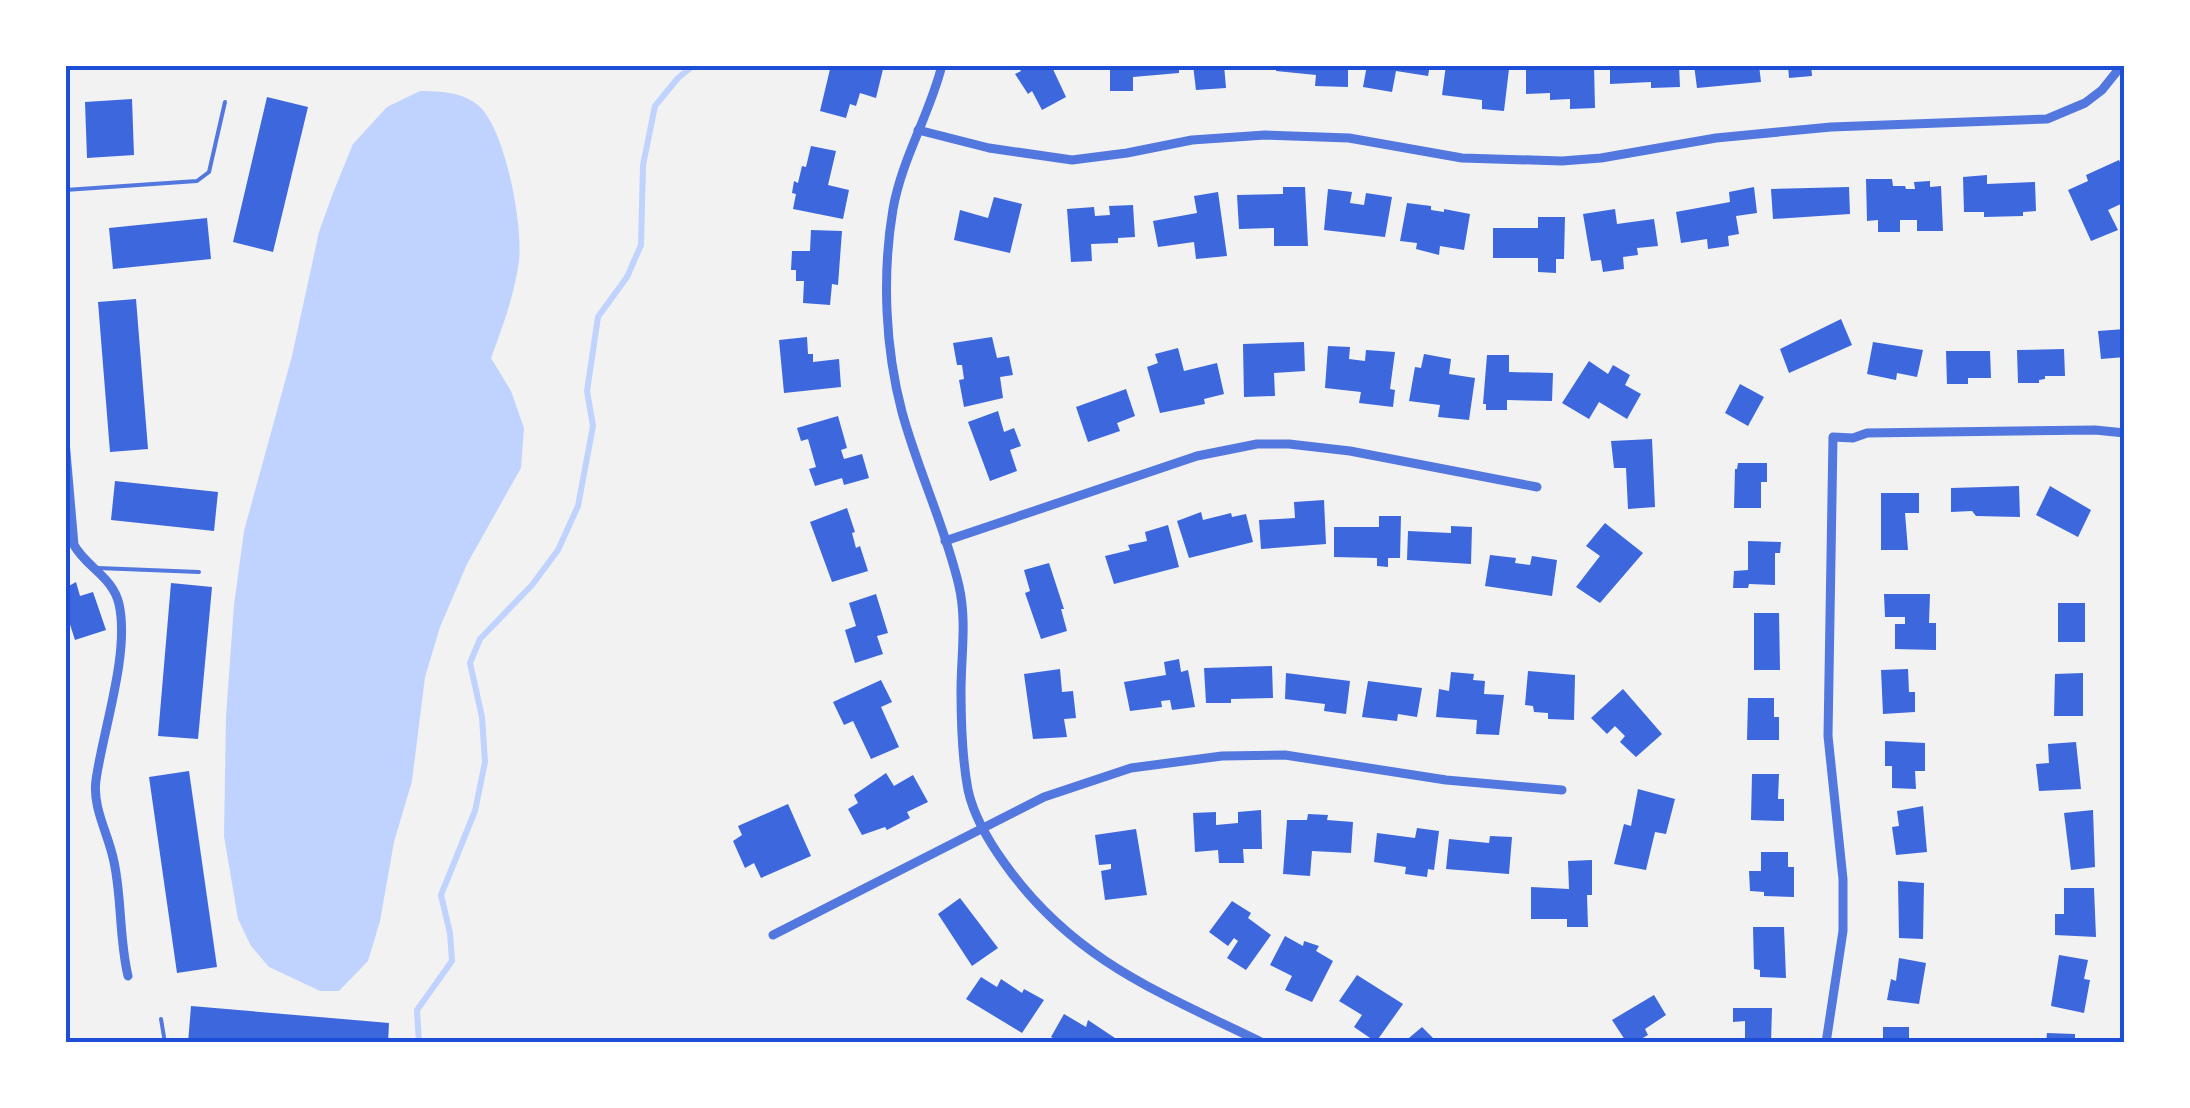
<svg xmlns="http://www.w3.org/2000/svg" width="2190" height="1108" viewBox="0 0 2190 1108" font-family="'Titillium Web',sans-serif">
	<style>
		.water { fill: #bfd3fe }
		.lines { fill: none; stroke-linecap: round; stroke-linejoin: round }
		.stream { stroke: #bfd3fe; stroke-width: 6 }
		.building { fill: #3d67dc }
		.service { stroke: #5277de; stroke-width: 4 }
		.minor { stroke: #5277de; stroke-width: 9 }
		.neatline { fill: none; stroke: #1d4ed8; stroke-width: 4 }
	</style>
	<rect width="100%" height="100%" fill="#f2f2f2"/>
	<path class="water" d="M420,91C439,91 463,92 479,106C506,131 523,225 519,261C514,296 503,326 491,358L511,391L524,428L521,468L467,564L440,627L425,677L412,781L394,842L380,921L368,961L339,991H320L269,967L251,946L238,919L224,836L226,716L234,605L244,531L292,356L319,232L333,193L353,144L387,107Z"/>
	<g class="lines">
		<path class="stream" d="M419,1043L417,1010L452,961L450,933L441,895L475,811L485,762L482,717L470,663L480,639L532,585L558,550L578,506L593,426L587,391L598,317L627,277L641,245L643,165L655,106L678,78L694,65"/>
	</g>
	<g class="building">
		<path d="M831,65L856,70L858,65H870L883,69L876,98L860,93L856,106L850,104L846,118L820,111Z"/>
		<path d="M1017,65H1051L1066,97L1042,110L1032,91L1028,94L1015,74L1021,71Z"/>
		<path d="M1110,65H1179V73L1133,77V91H1110Z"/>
		<path d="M1193,65H1224L1226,88L1196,90Z"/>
		<path d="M1276,65H1348V87L1315,86L1316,75L1276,71Z"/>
		<path d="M1367,65H1430L1428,76L1396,71L1392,92L1363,87Z"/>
		<path d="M1446,65L1509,69L1504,111L1482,109V100L1442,95Z"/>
		<path d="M1594,65L1595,108L1570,109V99L1550,100V93L1526,94V67Z"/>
		<path d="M1610,65H1679L1680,87L1651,88V82L1610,84Z"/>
		<path d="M1694,65H1759L1761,82L1697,88Z"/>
		<path d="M1788,65H1811L1812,76L1789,78Z"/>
		<path d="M267,97L308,107L273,252L233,242Z"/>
		<path d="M132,99L134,155L87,158L85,102Z"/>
		<path d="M811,146L836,151L828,185L849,190L843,219L793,209L796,194L792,193L794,181L798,183L802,166L806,167Z"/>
		<path d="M2119,160L2122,166L2125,165V202L2108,210L2118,230L2091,241L2068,190L2088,181L2086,175Z"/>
		<path d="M1987,175V184L2035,182L2036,211L2023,212V216L1984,217V212H1964L1963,177Z"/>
		<path d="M1866,179H1892L1893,186H1905L1906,189H1915L1914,182L1930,181V187L1941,186L1943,231H1917V220H1900V232H1878V220L1867,221Z"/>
		<path d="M1283,187H1305L1308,246H1274V228L1239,229L1237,195L1283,194Z"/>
		<path d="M1754,187L1757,213L1736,216L1739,234L1728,236L1729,246L1708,249L1707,239L1681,243L1676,212L1730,202L1729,192Z"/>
		<path d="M1849,187L1850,214L1773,219L1771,189Z"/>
		<path d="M1328,189L1352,192L1350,203L1364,205L1366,193L1392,197L1385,237L1324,230Z"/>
		<path d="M1218,192L1227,256L1196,259L1194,242L1158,247L1153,221L1197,213L1194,196Z"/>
		<path d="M994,197L1022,204L1010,253L954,240L960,210L988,218Z"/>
		<path d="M1407,203L1431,206V210L1444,212V209L1470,214L1464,250L1440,246L1439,255L1416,249L1417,243L1400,241Z"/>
		<path d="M1133,205L1135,237L1118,238V243L1091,244L1092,261L1071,262L1067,209L1094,207L1095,216L1110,215L1109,206Z"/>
		<path d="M1615,209L1617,224L1654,219L1658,246L1637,248L1638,255L1623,257L1624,269L1603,272L1601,260L1591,261L1583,214Z"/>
		<path d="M1538,217H1565L1564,259H1556V273L1538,272V258H1493V228H1538Z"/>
		<path d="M207,218L211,259L113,269L109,228Z"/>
		<path d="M811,230L842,231L838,285L832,284L830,305L803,303L804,281H796V270H791L792,251H810Z"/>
		<path d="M136,299L148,449L110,452L98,302Z"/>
		<path d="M1841,319L1852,345L1789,373L1780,349Z"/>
		<path d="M2125,329V357L2101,359L2098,331Z"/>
		<path d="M807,337L808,354H813V362L839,359L841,387L784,393L779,340Z"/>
		<path d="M992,337L997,358L1009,356L1013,375L1000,377L1003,398L964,407L959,380L964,379L962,365H957L953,343Z"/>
		<path d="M1304,342L1305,371L1274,373L1275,396L1244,397L1243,344Z"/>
		<path d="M1873,342L1923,350L1917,377L1897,373L1896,380L1867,374Z"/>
		<path d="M1328,346L1350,347L1349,359L1365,361L1366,350L1395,352L1390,389L1395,390L1393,407L1359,403L1361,392L1325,388Z"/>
		<path d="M1178,348L1184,371L1217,363L1224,394L1204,399L1205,404L1160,413L1147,367L1158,363L1155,354Z"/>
		<path d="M2064,349L2065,376H2045V379L2039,380V383H2018L2017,350Z"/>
		<path d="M1946,351H1990L1991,378H1968V384H1947Z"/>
		<path d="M1424,354L1451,359L1449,374L1475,378L1469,420L1438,417L1440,405L1409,401L1415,367L1421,368Z"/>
		<path d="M1487,355H1509V372L1553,373L1552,401L1507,400V410H1486V404H1483Z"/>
		<path d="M1589,361L1608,374L1613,365L1630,375L1625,385L1641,394L1627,419L1599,402L1589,419L1562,403Z"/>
		<path d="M1740,384L1764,397L1748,426L1725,413Z"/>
		<path d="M1126,389L1135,416L1117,423L1120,431L1088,442L1076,407Z"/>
		<path d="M998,411L1004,432L1014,428L1021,446L1010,450L1017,471L990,481L968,422Z"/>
		<path d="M838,416L847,448L841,450L844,459L862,454L869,478L844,485L842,478L815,486L809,469L816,467L808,439L801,441L797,428Z"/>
		<path d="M1652,439L1655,507L1628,509L1626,468H1614L1611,441Z"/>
		<path d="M1738,463H1767V482H1761V508H1734L1735,469H1737Z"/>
		<path d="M115,481L218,492L214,531L111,520Z"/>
		<path d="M2019,486L2020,517L1976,516L1972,511L1951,512V488Z"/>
		<path d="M2050,486L2091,510L2078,537L2036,515Z"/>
		<path d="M1881,493H1919V513H1905L1908,550H1881Z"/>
		<path d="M1324,500L1326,544L1261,549L1259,520L1295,518L1294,502Z"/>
		<path d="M847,508L855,532L852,533L856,548L860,546L868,571L832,582L810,522Z"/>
		<path d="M1201,512L1203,520L1231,513L1232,517L1246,514L1253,542L1189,558L1177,521Z"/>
		<path d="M1379,516H1401L1400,558H1388V567L1377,566V558L1334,557V527H1379Z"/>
		<path d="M1605,523L1643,553L1600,603L1576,587L1600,556L1586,546Z"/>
		<path d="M1168,525L1179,567L1114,584L1105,556L1130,550L1128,545L1147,541L1145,532Z"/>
		<path d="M1451,526L1472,527L1471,564L1407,560L1408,531L1451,533Z"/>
		<path d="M1748,541L1781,542L1780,553H1775V585L1749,584L1748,588H1733L1734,571L1748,570Z"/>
		<path d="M1490,555L1516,558L1515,563L1530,565L1532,556L1557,560L1552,596L1485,586Z"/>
		<path d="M1049,563L1064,609H1061L1067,631L1041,639L1025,593L1030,591L1024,570Z"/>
		<path d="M76,582L80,596L93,592L106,630L75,640L65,609V588Z"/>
		<path d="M171,583L212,587L198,739L158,736Z"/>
		<path d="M876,594L888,633L877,636L883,654L855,663L845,630L856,626L849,603Z"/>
		<path d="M1884,594H1930L1929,623H1936V650L1895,649V624H1905V617H1885Z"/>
		<rect x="2058" y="603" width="27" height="39"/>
		<path d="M1754,613H1779L1780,670H1754Z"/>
		<path d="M1179,659L1181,672L1188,670L1195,707L1172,710L1170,700L1161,701L1162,707L1130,711L1124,682L1166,675L1164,662Z"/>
		<path d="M1272,666L1273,698L1231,699V703H1206L1204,668Z"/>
		<path d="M1060,669L1062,692L1073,691L1076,718L1064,719L1067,737L1033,739L1024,674Z"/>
		<path d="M1908,669L1909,692H1915V712L1883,714L1881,670Z"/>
		<path d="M1528,671L1575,675L1574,720L1548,719V713L1534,712L1533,706L1525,705Z"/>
		<path d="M1451,672L1474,674L1473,680L1485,681L1484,694L1504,695L1499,735L1476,734L1477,720L1436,717L1439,689L1449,691Z"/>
		<path d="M1286,673L1350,681L1346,714L1324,711L1325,704L1285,699Z"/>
		<path d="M2083,673V716H2054L2055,674Z"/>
		<path d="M881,680L892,702L881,707L899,747L871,759L853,721L844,725L833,702Z"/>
		<path d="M1368,681L1422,688L1417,717L1398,714L1397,721L1362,717Z"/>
		<path d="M1623,689L1662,734L1636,757L1620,742L1625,736L1615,726L1607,734L1591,718Z"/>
		<path d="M1748,698H1774V717H1779V740H1747Z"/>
		<path d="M1885,741L1925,743V771H1915L1916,789L1892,788V766H1885Z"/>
		<path d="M2076,742L2081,789L2039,791L2036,764L2049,763L2048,744Z"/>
		<path d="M189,771L217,967L177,973L149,777Z"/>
		<path d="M886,773L894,786L913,775L928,802L907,812L910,818L887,830L885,827L862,835L848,809L858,803L854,795Z"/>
		<path d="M1752,774H1779L1778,799H1784V821L1751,820Z"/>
		<path d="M1638,789L1675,799L1666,834L1655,832L1646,870L1614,864L1624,824L1631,826Z"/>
		<path d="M788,804L811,856L761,878L754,863L745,868L733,841L742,835L738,826Z"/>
		<path d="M1923,806L1927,852L1896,855L1892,827L1899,826L1897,811Z"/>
		<path d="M1261,810L1262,849H1243L1244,863H1219L1218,850L1195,852L1193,813L1216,812V825L1238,823V812Z"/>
		<path d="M2093,810L2095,867L2071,870L2064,813Z"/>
		<path d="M1308,814L1328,815L1327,820L1353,822L1351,853L1312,851L1310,876L1283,874L1287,820H1307Z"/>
		<path d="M1417,828L1439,831L1434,870L1428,869L1427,877L1405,874L1406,867L1374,862L1377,833L1415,838Z"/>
		<path d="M1136,829L1147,895L1105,900L1101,871L1111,869V864L1099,865L1095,835Z"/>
		<path d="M1490,836L1512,837L1509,874L1446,869L1449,839L1489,843Z"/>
		<path d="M1761,852H1788V867H1794V897L1764,896V892L1750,891L1749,871H1761Z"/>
		<path d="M1592,860V895H1587L1588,927H1567V919H1531V887L1569,889L1568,861Z"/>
		<path d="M1898,881L1924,883L1923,939L1899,938Z"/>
		<path d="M2064,888H2094L2096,937L2055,935V914H2064Z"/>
		<path d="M960,898L998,948L972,966L938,914Z"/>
		<path d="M1232,901L1251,913L1248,918L1271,935L1246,970L1227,958L1238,941L1234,938L1228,946L1209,932Z"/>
		<path d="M1753,927H1784L1786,978L1760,977V970L1754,969Z"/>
		<path d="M1285,936L1303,946L1304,941L1319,946L1316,951L1333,961L1312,1002L1285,990L1292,976L1270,965Z"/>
		<path d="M2059,955L2088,960L2084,979L2090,980L2084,1013L2051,1006Z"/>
		<path d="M1899,958L1926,963L1919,1004L1887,1000L1891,979L1896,981Z"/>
		<path d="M1357,975L1403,1004L1376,1042L1354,1027L1362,1015L1339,1001Z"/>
		<path d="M981,977L997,987L1001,979L1022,993L1024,989L1044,1000L1022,1033L966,999Z"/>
		<path d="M1654,995L1666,1015L1645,1029L1648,1035L1634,1043H1627L1612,1020Z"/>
		<path d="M191,1006L389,1023L388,1043H188Z"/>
		<path d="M1733,1008H1772L1771,1043H1745V1021L1733,1022Z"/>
		<path d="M1064,1014L1086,1027L1088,1020L1115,1038L1112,1043H1061L1051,1037Z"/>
		<path d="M1422,1027L1438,1043H1403Z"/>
		<rect x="1883" y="1027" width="26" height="16"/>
		<path d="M2047,1033L2075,1034V1043H2046Z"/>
	</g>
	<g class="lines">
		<g class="service">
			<path d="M65,190L197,181L209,172L225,102"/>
			<path d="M98,568L199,572"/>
			<path d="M161,1019L165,1043"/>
		</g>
		<g class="minor">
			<path d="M942,65C930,114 902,158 893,209C882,274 885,348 902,412C918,471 945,526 959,586C967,621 961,656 961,691C961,723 962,758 968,790C974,817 989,842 1005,864C1074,961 1161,993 1263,1043"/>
			<path d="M918,130L989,148L1072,160L1127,153L1192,140L1265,135L1349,138L1462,158L1562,161L1601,158L1716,138L1831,127L2047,119L2085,103L2102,90L2122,65"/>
			<path d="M65,441L74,545C86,567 113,577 119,604C130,653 103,730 96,780C92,808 109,835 114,862C122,899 119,938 128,976"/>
			<path d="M945,541L1197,456L1257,444H1289L1350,451L1537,487"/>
			<path d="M773,935L1044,797L1131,768L1222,756L1285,755L1446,780L1562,790"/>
			<path d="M1826,1043L1843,931V879L1828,736L1833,437L1853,438L1867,433L2095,430L2125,433"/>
		</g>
	</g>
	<rect width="2190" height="1108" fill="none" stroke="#ffffff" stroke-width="135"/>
	<rect x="68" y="68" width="2054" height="972" class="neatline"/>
</svg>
